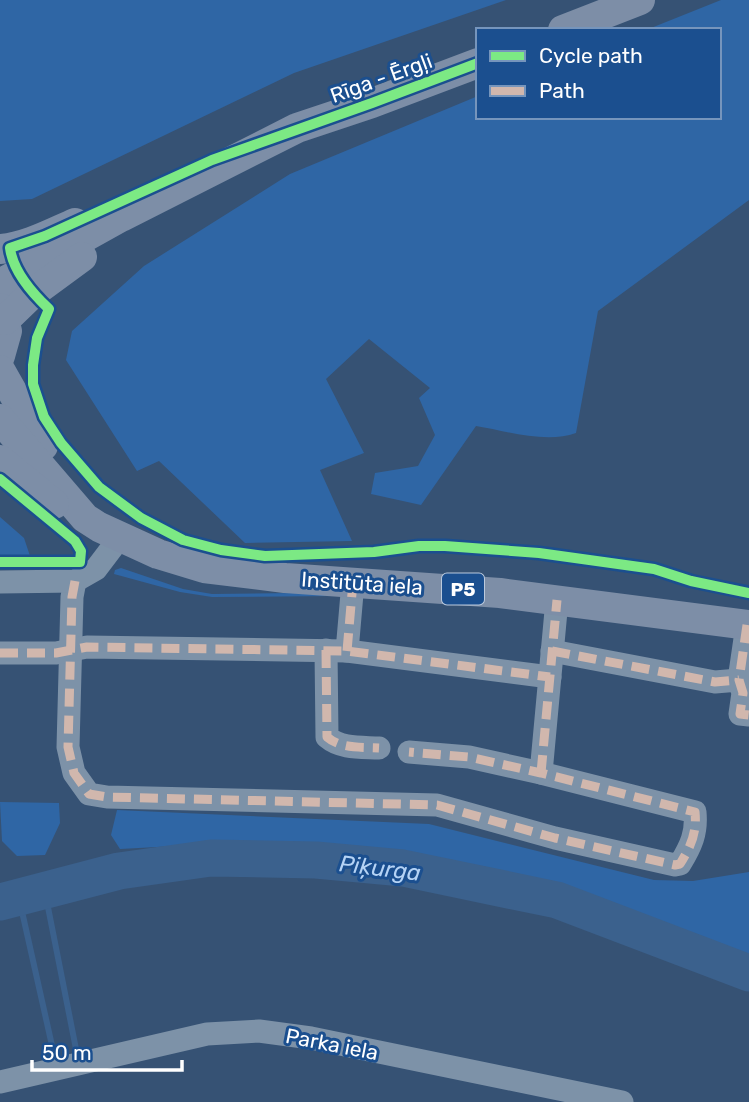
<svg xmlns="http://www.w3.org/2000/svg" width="749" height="1102" viewBox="0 0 749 1102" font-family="Rubik,sans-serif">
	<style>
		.green { fill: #2f66a5 }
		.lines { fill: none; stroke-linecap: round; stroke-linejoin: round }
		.stream { stroke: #3b618d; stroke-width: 6 }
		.river { stroke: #3b618d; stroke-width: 37 }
		.minor { stroke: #7d92a8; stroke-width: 23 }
		.major { stroke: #7d8ea7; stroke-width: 30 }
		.quiet { stroke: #d1b7ad; stroke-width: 9; stroke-dasharray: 18 9; stroke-linecap: butt }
		.cycleway-casing { stroke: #1b4f8f; stroke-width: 15 }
		.cycleway { stroke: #7ce984; stroke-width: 10 }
		.labels { text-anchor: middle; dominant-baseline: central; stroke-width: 6; stroke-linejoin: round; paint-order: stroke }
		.shield { fill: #1b4f8f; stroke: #bbcadd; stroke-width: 2 }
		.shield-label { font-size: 19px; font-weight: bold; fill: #fff }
		.street-label { font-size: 21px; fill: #fff; stroke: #1b4f8f }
		.water-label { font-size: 23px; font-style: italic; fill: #b5d3f5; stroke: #1b4f8f }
	</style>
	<rect width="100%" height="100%" fill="#365274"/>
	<g class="green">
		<path d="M0,0H506L294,73L32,199L0,201Z"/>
		<path d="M721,0H749V200L598,311L576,433C546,444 507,431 476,426L421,505L371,494L375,473L418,466L435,435L419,398L430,388L369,339L326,379L364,453L320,470L352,541L245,543L159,461L137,471L66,360L72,331L144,266L290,174L478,96V117H719V30H646Z"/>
		<path d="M0,517L24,538L30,556H0Z"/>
		<path d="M121,568L183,589L212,594L295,593L336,596L212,597L180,592L114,574L115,570Z"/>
		<path d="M0,802L59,803L60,823L45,855L17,856L2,841Z"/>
		<path d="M117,810L429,824L654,880L693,881L749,872V967L558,894L404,861L213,844L120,849L111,835Z"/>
	</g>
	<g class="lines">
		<g class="stream">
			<path d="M45,892L76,1049"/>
			<path d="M19,898L55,1059"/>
		</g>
		<path class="river" d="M0,902L119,871L211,858L316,860L403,868L557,900L749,973"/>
		<g class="minor">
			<path d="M75,581L72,597L68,747L74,773L89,794L107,797L437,805L555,838L675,865L680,864C691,846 697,833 695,812L541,773L469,757L409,752"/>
			<path d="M0,582L75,581L96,569L121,536"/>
			<path d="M747,625L739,680L743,693L740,714L749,715"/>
			<path d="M326,650L327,737C341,749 361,747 379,748"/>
			<path d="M347,651L353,582"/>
			<path d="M552,651L715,682L739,680"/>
			<path d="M0,653H56L87,647L347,651L550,677"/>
			<path d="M541,773L557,600"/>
			<path d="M0,1082L207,1034L259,1031L311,1038L622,1102"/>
		</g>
		<g class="major">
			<path d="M563,30L640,0"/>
			<path d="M0,249C26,247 52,233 75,223"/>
			<path d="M0,284L121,217L297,128L372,103L478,63"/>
			<path d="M0,308L7,331L0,356"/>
			<path d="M5,320L33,293L82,257"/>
			<path d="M0,370L43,446"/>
			<path d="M0,419L85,518L99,527L158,554L204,568L285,578L500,593L749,625"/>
			<path d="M0,460L54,504"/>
		</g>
		<g class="quiet">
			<path d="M75,581L72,597L68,747L74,773L89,794L107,797L437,805L555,838L675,865L680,864C691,846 697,833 695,812L541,773L469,757L409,752"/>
			<path d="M747,625L739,680L743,693L740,714L749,715"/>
			<path d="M326,650L327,737C341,749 361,747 379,748"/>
			<path d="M347,651L353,582"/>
			<path d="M552,651L715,682L739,680"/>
			<path d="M0,653H56L87,647L347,651L550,677"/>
			<path d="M541,773L557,600"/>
		</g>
		<g class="cycleway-casing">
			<g id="cycleway">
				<path d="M478,63L372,103L212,160L45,236L10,248C13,272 32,293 49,309L37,338L33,365V384L44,417L61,443L99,487L141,518L183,540L221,550L265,556L374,552L419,546H445L539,553L654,569L691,581L749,593"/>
				<path d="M0,479L75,541L81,551L80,562H0"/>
			</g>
		</g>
		<use href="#cycleway" class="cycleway"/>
	</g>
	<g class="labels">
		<rect class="shield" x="442" y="573.5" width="42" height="31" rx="5"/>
		<g class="shield-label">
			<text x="463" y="589">P5</text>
		</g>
		<g class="street-label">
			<text transform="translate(381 78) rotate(-20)">Rīga - Ērgļi</text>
			<text transform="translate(362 583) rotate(4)">Institūta iela</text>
			<text transform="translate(332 1044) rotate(11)">Parka iela</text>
		</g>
		<g class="water-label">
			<text transform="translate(380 868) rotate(7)">Piķurga</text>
		</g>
	</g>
	<rect x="476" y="28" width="245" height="91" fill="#1b4f8f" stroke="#7695bc" stroke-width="2"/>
	<rect x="490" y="51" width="35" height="10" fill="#7ce984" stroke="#7695bc" stroke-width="2"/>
	<text x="539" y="63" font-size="21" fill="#ffffff">Cycle path</text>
	<rect x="490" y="86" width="35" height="10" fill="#d1b7ad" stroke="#7695bc" stroke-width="2"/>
	<text x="539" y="98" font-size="21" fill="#ffffff">Path</text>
	<path d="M32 1060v10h150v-10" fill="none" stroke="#ffffff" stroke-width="3.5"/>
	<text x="42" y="1060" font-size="21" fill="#ffffff" stroke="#1b4f8f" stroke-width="5" paint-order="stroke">50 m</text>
</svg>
